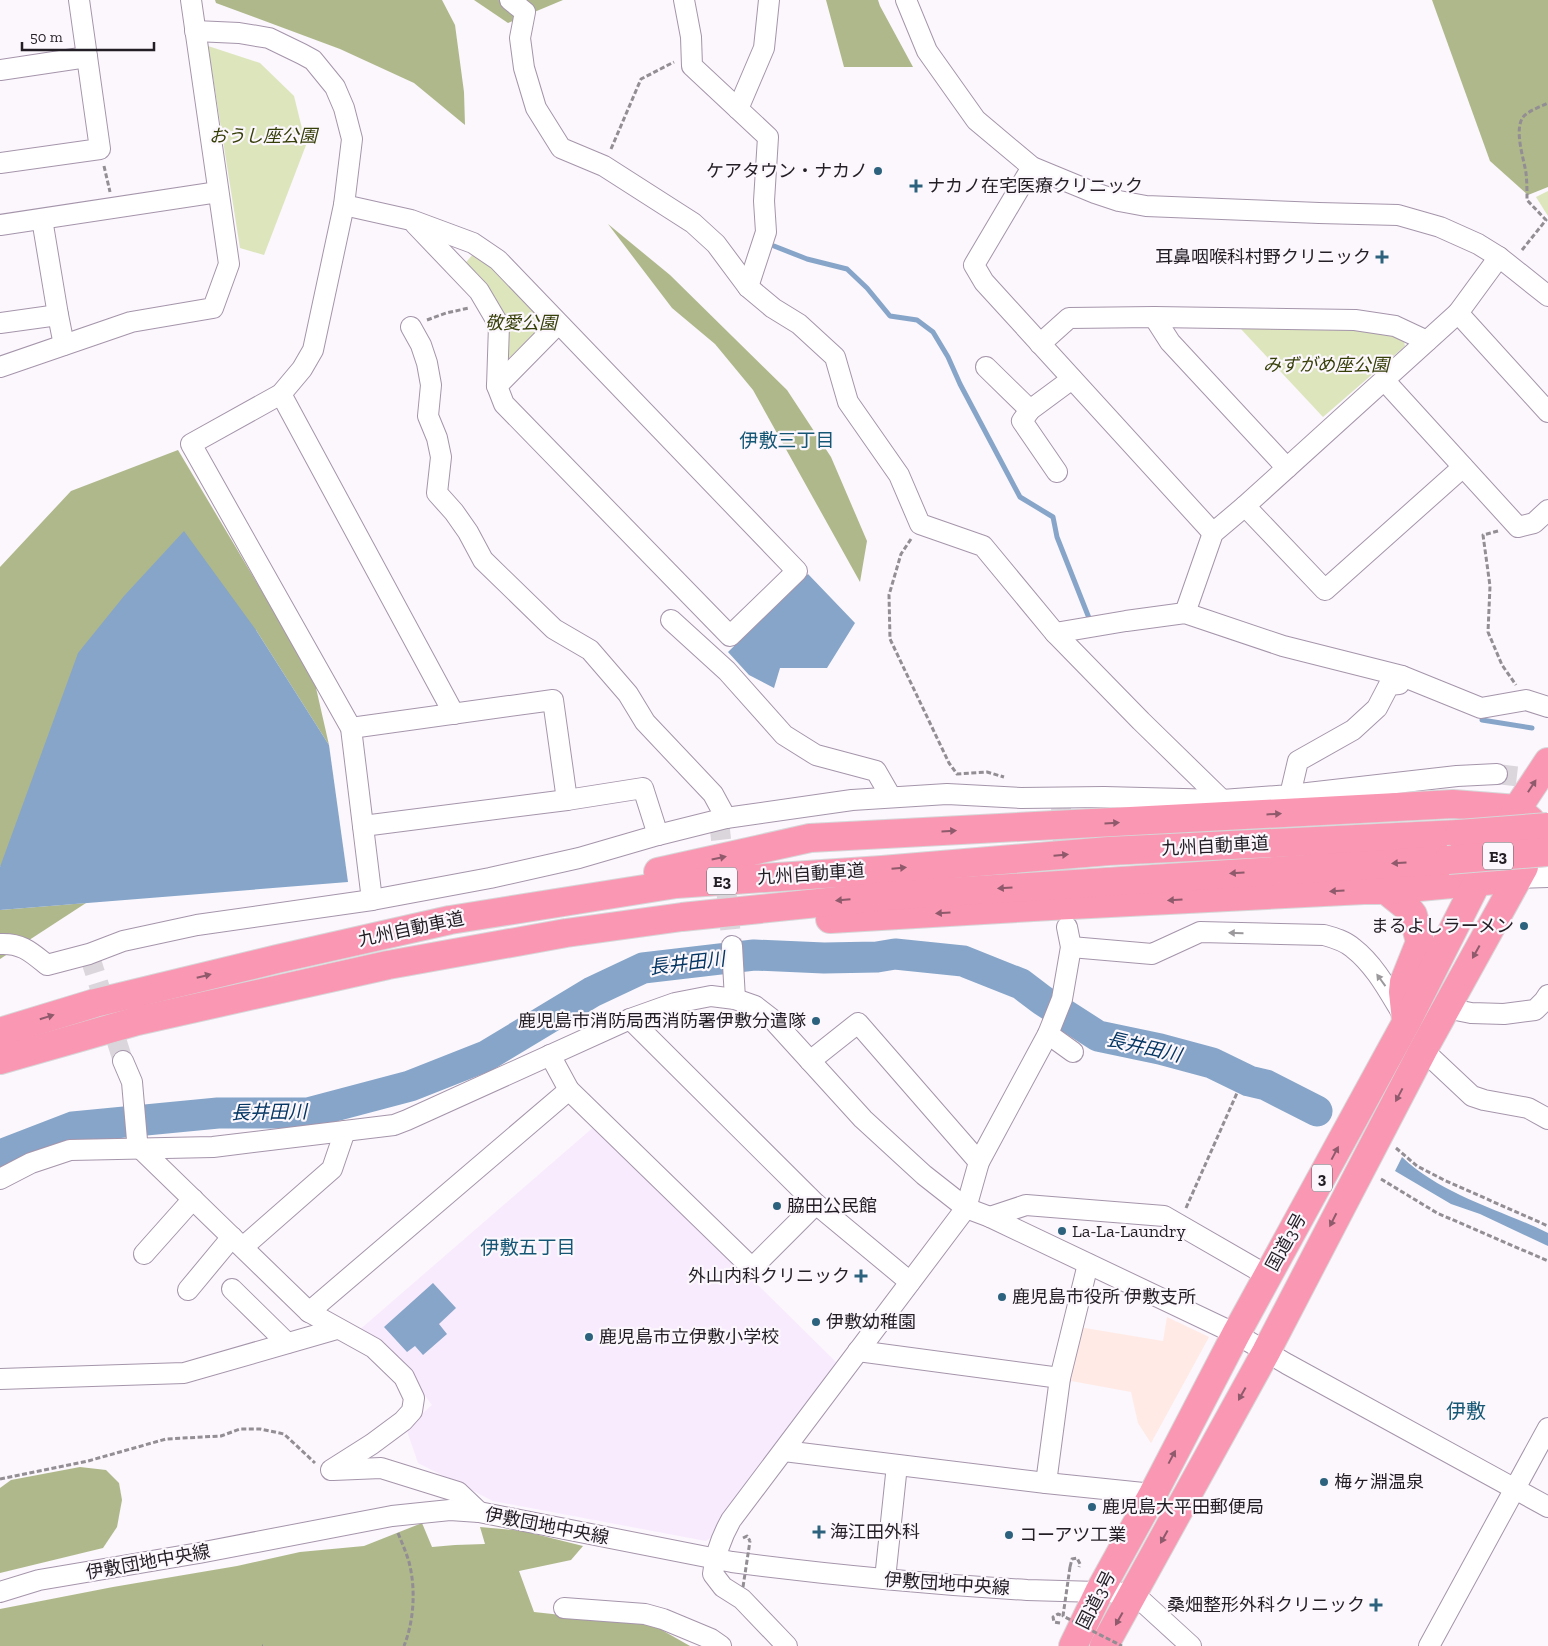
<svg xmlns="http://www.w3.org/2000/svg" width="1548" height="1646" viewBox="0 0 1548 1646" font-family="'Zilla Slab','Noto Sans JP',serif">
	<style>
		.commercial { fill: #ffeae5 }
		.built { fill: #f8ebfd }
		.green { fill: #dce5bb }
		.forest { fill: #afb88b }
		.water { fill: #86a5c9 }
		.lines { fill: none; stroke-linecap: round; stroke-linejoin: round }
		.stream { stroke: #86a5c9; stroke-width: 5 }
		.river { stroke: #86a5c9; stroke-width: 31 }
		.minor-tunnel { stroke: #dbd6dc; stroke-width: 20; stroke-dasharray: 20 10; stroke-linecap: butt }
		.minor-casing { stroke: #a595ab; stroke-width: 22 }
		.highway-casing { stroke: #d7d6d8; stroke-width: 30 }
		.path { stroke: #938e94; stroke-width: 3; stroke-dasharray: 5 2.5; stroke-linecap: butt }
		.minor { stroke: #fff; stroke-width: 20 }
		.highway { stroke: #fa97b2; stroke-width: 28 }
		.highway-bridge-casing { stroke: #d7d6d8; stroke-width: 30; stroke-linecap: butt }
		.path-bridge { stroke: #938e94; stroke-width: 3; stroke-dasharray: 5 2.5; stroke-linecap: butt }
		.highway-bridge { stroke: #fa97b2; stroke-width: 28 }
		.oneway { fill: #8e5a6c }
		.oneway2 { fill: #9c999d }
		.poi-dot { fill: #2c627d; stroke: #fbf7fc; stroke-width: 2 }
		.labels { text-anchor: middle; dominant-baseline: central; stroke-width: 4.5; stroke-linejoin: round; paint-order: stroke }
		.shield { fill: #fbf7fc; stroke: #645e66; stroke-width: 1 }
		.shield-label { font-size: 16px; font-weight: bold; fill: #231d25 }
		.park-label { font-size: 18px; font-style: italic; fill: #373f08; stroke: #fbf7fc }
		.poi-label { font-size: 18px; fill: #231d25; stroke: #fbf7fc; text-anchor: start }
		.street-label { font-size: 18px; fill: #231d25; stroke: #fbf7fc }
		.neighbourhood-label { font-size: 19px; fill: #155775; stroke: #fbf7fc }
		.water-label { font-size: 19px; font-style: italic; fill: #053663; stroke: #fbf7fc }
		.quarter-label { font-size: 20px; fill: #155775; stroke: #fbf7fc }
	</style>
	<rect width="100%" height="100%" fill="#fbf7fc"/>
	<path class="commercial" d="M1167,1317L1209,1337L1151,1443L1138,1423L1131,1392L1066,1380L1079,1327L1163,1341Z"/>
	<path class="built" d="M596,1125L837,1363L714,1535L706,1541L493,1501L418,1463L406,1428L432,1405L408,1373L357,1332Z"/>
	<g class="green">
		<path d="M208,46L260,63L294,96L306,145L264,255L240,248Z"/>
		<path d="M1548,191V216L1536,197Z"/>
		<path d="M474,253L492,266L543,318L544,329L499,370L502,323L462,267Z"/>
		<path d="M1364,327L1403,337L1405,346L1323,417L1240,328Z"/>
	</g>
	<g class="forest">
		<path d="M215,0H442L455,25L464,92L465,125L414,83L340,49L216,3Z"/>
		<path d="M474,0H563L508,23Z"/>
		<path d="M826,0H878L880,6L913,67H844Z"/>
		<path d="M1432,0H1548V187L1528,195L1490,161Z"/>
		<path d="M608,224L670,275L787,390L831,457L867,541L860,582L753,390L715,344L672,308Z"/>
		<path d="M178,450L314,679L329,745L256,630L0,867V567L71,491Z"/>
		<path d="M86,903L0,959V910Z"/>
		<path d="M80,1467L106,1470L119,1483L122,1500L117,1527L103,1548L0,1573V1488L11,1480Z"/>
		<path d="M422,1523L432,1547L455,1545L485,1544L480,1527L523,1531L583,1546L571,1560L519,1571L534,1612L653,1625L690,1646H0V1609L113,1587L237,1566L300,1552L364,1546Z"/>
	</g>
	<g class="water">
		<path d="M184,531L256,630L329,745L348,882L0,910V867L78,653L124,596Z"/>
		<path d="M808,574L855,623L827,668H780L774,688L749,675L728,652Z"/>
		<path d="M1402,1157C1442,1195 1499,1209 1548,1233V1246L1480,1214L1451,1204L1395,1171Z"/>
		<path d="M433,1283L456,1308L439,1324L447,1334L423,1355L415,1346L407,1352L384,1327Z"/>
	</g>
	<g class="lines">
		<g class="stream">
			<path d="M774,246L807,259L847,269L867,288L890,316L917,320L933,332L948,357L960,384L1020,497L1053,517L1057,537L1089,618"/>
			<path d="M1482,720L1532,728"/>
		</g>
		<path class="river" d="M0,1155L73,1127L218,1113H308L410,1086L486,1056L592,992L643,968L754,955L824,958L877,957L895,954L963,961L1021,984L1042,1000L1098,1036L1160,1049L1212,1063L1249,1081L1266,1085L1317,1111"/>
		<g class="minor-tunnel">
			<path d="M1497,774L1548,780"/>
			<path d="M1061,808L1066,897"/>
			<path d="M719,820L732,946"/>
			<path d="M89,954L123,1061"/>
		</g>
		<g class="minor-casing">
			<g id="minor">
				<path d="M510,0L525,12L520,38L524,68L536,108L561,148L604,166L693,223L716,244L748,287L773,308L799,324L835,357L848,402L899,475L920,524L983,546L1055,633L1141,721L1222,800"/>
				<path d="M684,0L691,37L692,66L768,137L764,201L766,232L748,287"/>
				<path d="M906,0L927,51L976,120L1032,167L1095,193L1119,201L1146,206L1319,213L1398,215L1440,227L1478,244L1499,257L1548,296"/>
				<path d="M195,31L239,33L269,38L302,54L313,60L335,87L344,108L352,139L344,205L313,350L302,369L281,394L191,444L351,728L372,900"/>
				<path d="M0,70L87,57"/>
				<path d="M738,109L764,48L769,0"/>
				<path d="M0,163L100,149L79,0"/>
				<path d="M1032,167L974,265L984,282L1213,533"/>
				<path d="M344,205L411,220L473,243L498,260L797,571L730,636L504,404L497,386L558,324"/>
				<path d="M42,219L58,315L64,345"/>
				<path d="M415,224L479,291L499,325L497,386"/>
				<path d="M0,225L218,192"/>
				<path d="M1458,313L1548,412"/>
				<path d="M1154,317L1170,342L1287,468"/>
				<path d="M0,323L58,315"/>
				<path d="M411,327L421,345L427,363L431,385L428,416L437,438L441,457L437,493L454,512L468,532L483,560L554,629L590,650L628,694L645,722L713,794L726,818"/>
				<path d="M1040,344L1069,318L1154,317L1355,320L1395,326L1427,341"/>
				<path d="M0,367L131,322L213,308L229,264L191,0"/>
				<path d="M986,367L1030,410"/>
				<path d="M1384,380L1518,527L1534,523L1548,510"/>
				<path d="M281,394L454,714"/>
				<path d="M1057,472L1022,421L1030,410L1072,379"/>
				<path d="M1245,506L1325,590L1463,467"/>
				<path d="M1185,613L1213,533L1245,506L1458,313L1499,257"/>
				<path d="M671,620L727,671L784,735L816,755L876,771L891,797"/>
				<path d="M1055,633L1126,621L1185,613L1283,646L1402,676L1481,708L1526,700L1548,707"/>
				<path d="M351,728L553,700L567,800"/>
				<path d="M1290,795L1457,776L1497,774"/>
				<path d="M363,826L567,800L643,788L658,835"/>
				<path d="M1517,878L1548,877"/>
				<path d="M0,944C22,943 31,952 47,965L89,954L123,941L197,925L372,900L490,878L579,858L658,835L726,818L852,800L947,794L1021,798L1104,797L1222,800L1290,795L1298,761L1353,730L1377,708L1389,685L1399,684L1402,676"/>
				<path d="M732,946L735,999"/>
				<path d="M1071,947L1152,954L1200,932L1324,935C1335,938 1345,941 1353,948C1375,965 1389,992 1403,1015"/>
				<path d="M1446,1008L1471,1013L1504,1014L1535,1010L1544,1001L1548,995"/>
				<path d="M630,1019L816,1204L910,1282"/>
				<path d="M1048,1034L1073,1052"/>
				<path d="M1423,1050L1472,1096L1484,1100L1528,1108L1548,1119"/>
				<path d="M550,1055L569,1090L752,1268L816,1204"/>
				<path d="M123,1061L132,1082L137,1140L139,1147L309,1312L374,1348L404,1377L414,1398L412,1411L403,1421L372,1444L331,1470"/>
				<path d="M810,1061L858,1023L979,1162"/>
				<path d="M0,1179L31,1163L70,1150L213,1147L394,1125L407,1120L630,1019L675,1003L711,996L735,999L755,1006L773,1020L863,1119L924,1175L966,1208L990,1217L1236,1334L1287,1364L1548,1507"/>
				<path d="M990,1217L1026,1205L1164,1216L1268,1276"/>
				<path d="M243,1247L332,1169L345,1131"/>
				<path d="M144,1254L193,1199"/>
				<path d="M232,1289L287,1343"/>
				<path d="M188,1290L232,1237"/>
				<path d="M309,1312L569,1090"/>
				<path d="M858,1351L1060,1378"/>
				<path d="M0,1379L184,1373L337,1329"/>
				<path d="M784,1451L1046,1483L1153,1494"/>
				<path d="M333,1470L381,1468L458,1492L479,1512"/>
				<path d="M1046,1483L1060,1378L1088,1264"/>
				<path d="M885,1579L897,1465"/>
				<path d="M0,1592L39,1580L199,1553L392,1516L450,1510L479,1512L732,1562C830,1575 929,1584 1027,1590C1062,1591 1098,1592 1133,1593L1191,1646"/>
				<path d="M564,1608L645,1614L663,1619L711,1639L721,1646"/>
				<path d="M787,1646L742,1599L723,1587L713,1574C715,1554 721,1538 731,1520L966,1208L979,1162L1048,1034L1062,999L1071,947L1067,927"/>
				<path d="M1429,1646L1548,1428"/>
			</g>
		</g>
		<g class="highway-casing">
			<g id="highway">
				<path d="M658,872L810,838L1453,804L1517,809L1531,821L1544,836"/>
				<path d="M1386,890L1407,907L1413,915L1420,942L1404,982L1403,992L1406,1020"/>
				<path d="M830,919L1051,906L1364,890H1386L1517,878"/>
				<path d="M0,1032L95,1003L277,959L450,920L676,884L882,870L1109,851L1459,834"/>
				<path d="M0,1060L137,1021L388,965L566,933L682,917L886,896L1448,860"/>
				<path d="M1073,1646L1099,1592L1153,1494L1236,1334L1407,1021L1477,882L1517,809L1548,762"/>
				<path d="M1104,1646L1266,1352L1423,1050L1524,867"/>
			</g>
		</g>
		<g class="path">
			<path d="M611,149L641,79L674,62"/>
			<path d="M104,166L110,192"/>
			<path d="M1522,250L1546,220L1527,200C1527,191 1527,182 1526,173C1524,159 1513,128 1524,116C1530,110 1540,107 1548,103"/>
			<path d="M427,320L446,313L469,308"/>
			<path d="M1498,531L1483,535L1490,586L1488,632L1502,665L1516,685"/>
			<path d="M911,539L901,554L889,595L890,639L949,763L957,774L987,772L1004,777"/>
			<path d="M1396,1148L1417,1166L1444,1180L1548,1226"/>
			<path d="M1381,1179L1437,1213L1548,1261"/>
			<path d="M1186,1208L1237,1093"/>
			<path d="M0,1479L88,1461L166,1439L221,1436L240,1429H260L284,1434L315,1463"/>
			<path d="M398,1533C402,1543 406,1552 409,1562C416,1589 414,1621 404,1646"/>
			<path d="M743,1538L747,1536L750,1541"/>
			<path d="M1070,1567L1072,1559L1077,1558L1080,1564L1079,1567"/>
			<path d="M1060,1623L1054,1622L1053,1617L1058,1614L1063,1616"/>
			<path d="M262,1646H263"/>
		</g>
		<use href="#minor" class="minor"/>
		<use href="#highway" class="highway"/>
		<g class="highway-bridge-casing">
			<g id="highway-bridge">
				<path d="M1459,834L1548,827"/>
				<path d="M1448,860L1548,852"/>
			</g>
		</g>
		<g class="path-bridge">
			<path d="M1070,1567L1063,1616L1122,1646"/>
			<path d="M743,1587L750,1541"/>
		</g>
		<use href="#highway-bridge" class="highway-bridge"/>
	</g>
	<defs><path id="oneway-solid" d="M-6-.8H1V-3.2L6.5 0L1 3.2V.8H-6Z" transform="scale(1.25)"/></defs>
	<g class="oneway">
		<use href="#oneway-solid" transform="translate(1532 786) rotate(-57)"/>
		<use href="#oneway-solid" transform="translate(1274 814) rotate(-3)"/>
		<use href="#oneway-solid" transform="translate(1112 823) rotate(-3)"/>
		<use href="#oneway-solid" transform="translate(949 831) rotate(-3)"/>
		<use href="#oneway-solid" transform="translate(1061 855) rotate(-5)"/>
		<use href="#oneway-solid" transform="translate(719 858) rotate(-12)"/>
		<use href="#oneway-solid" transform="translate(1399 863) rotate(176)"/>
		<use href="#oneway-solid" transform="translate(899 868) rotate(-5)"/>
		<use href="#oneway-solid" transform="translate(1237 873) rotate(176)"/>
		<use href="#oneway-solid" transform="translate(1005 888) rotate(176)"/>
		<use href="#oneway-solid" transform="translate(1337 891) rotate(177)"/>
		<use href="#oneway-solid" transform="translate(843 900) rotate(175)"/>
		<use href="#oneway-solid" transform="translate(1175 900) rotate(177)"/>
		<use href="#oneway-solid" transform="translate(943 913) rotate(176)"/>
		<use href="#oneway-solid" transform="translate(1476 952) rotate(119)"/>
		<use href="#oneway-solid" transform="translate(204 976) rotate(-14)"/>
		<use href="#oneway-solid" transform="translate(47 1017) rotate(-17)"/>
		<use href="#oneway-solid" transform="translate(1399 1095) rotate(118)"/>
		<use href="#oneway-solid" transform="translate(1335 1153) rotate(-62)"/>
		<use href="#oneway-solid" transform="translate(1333 1220) rotate(117)"/>
		<use href="#oneway-solid" transform="translate(1242 1394) rotate(119)"/>
		<use href="#oneway-solid" transform="translate(1172 1457) rotate(-62)"/>
		<use href="#oneway-solid" transform="translate(1164 1537) rotate(119)"/>
		<use href="#oneway-solid" transform="translate(1119 1619) rotate(119)"/>
	</g>
	<g class="oneway2">
		<use href="#oneway-solid" transform="translate(1236 933) rotate(-179)"/>
		<use href="#oneway-solid" transform="translate(1381 980) rotate(-126)"/>
	</g>
	<g class="poi-dot">
		<circle cx="878" cy="171" r="5"/>
		<path d="M913.5 178.5h5v5h5v5h-5v5h-5v-5h-5v-5h5z"/>
		<path d="M1379.5 249.5h5v5h5v5h-5v5h-5v-5h-5v-5h5z"/>
		<circle cx="1524" cy="926" r="5"/>
		<circle cx="816" cy="1021" r="5"/>
		<circle cx="777" cy="1206" r="5"/>
		<circle cx="1062" cy="1231" r="5"/>
		<path d="M858.5 1268.5h5v5h5v5h-5v5h-5v-5h-5v-5h5z"/>
		<circle cx="1002" cy="1297" r="5"/>
		<circle cx="816" cy="1322" r="5"/>
		<circle cx="589" cy="1337" r="5"/>
		<circle cx="1324" cy="1482" r="5"/>
		<circle cx="1092" cy="1507" r="5"/>
		<path d="M816.5 1524.5h5v5h5v5h-5v5h-5v-5h-5v-5h5z"/>
		<circle cx="1009" cy="1535" r="5"/>
		<path d="M1373.5 1597.5h5v5h5v5h-5v5h-5v-5h-5v-5h5z"/>
	</g>
	<g class="labels">
		<g class="shield">
			<rect x="1483" y="842.5" width="30" height="27" rx="4"/>
			<rect x="707" y="867.5" width="30" height="27" rx="4"/>
			<rect x="1312" y="1164.5" width="20" height="27" rx="4"/>
		</g>
		<g class="shield-label">
			<text x="1498" y="856">E3</text>
			<text x="722" y="881">E3</text>
			<text x="1322" y="1178">3</text>
		</g>
		<g class="park-label">
			<text x="263" y="136">おうし座公園</text>
			<text x="521" y="323">敬愛公園</text>
			<text x="1326" y="365">みずがめ座公園</text>
		</g>
		<g class="poi-label">
			<text x="868" y="171" text-anchor="end">ケアタウン・ナカノ</text>
			<text x="927" y="186">ナカノ在宅医療クリニック</text>
			<text x="1371" y="257" text-anchor="end">耳鼻咽喉科村野クリニック</text>
			<text x="1514" y="926" text-anchor="end">まるよしラーメン</text>
			<text x="806" y="1021" text-anchor="end">鹿児島市消防局西消防署伊敷分遣隊</text>
			<text x="787" y="1206">脇田公民館</text>
			<text x="1072" y="1231">La-La-Laundry</text>
			<text x="850" y="1276" text-anchor="end">外山内科クリニック</text>
			<text x="1012" y="1297">鹿児島市役所 伊敷支所</text>
			<text x="826" y="1322">伊敷幼稚園</text>
			<text x="599" y="1337">鹿児島市立伊敷小学校</text>
			<text x="1334" y="1482">梅ヶ淵温泉</text>
			<text x="1102" y="1507">鹿児島大平田郵便局</text>
			<text x="830" y="1532">海江田外科</text>
			<text x="1019" y="1535">コーアツ工業</text>
			<text x="1365" y="1605" text-anchor="end">桑畑整形外科クリニック</text>
		</g>
		<g class="street-label">
			<text transform="translate(1215 846) rotate(-3)">九州自動車道</text>
			<text transform="translate(811 874) rotate(-4)">九州自動車道</text>
			<text transform="translate(411 929) rotate(-12)">九州自動車道</text>
			<text transform="translate(1286 1242) rotate(-61)">国道3号</text>
			<text transform="translate(547 1526) rotate(11)">伊敷団地中央線</text>
			<text transform="translate(148 1562) rotate(-10)">伊敷団地中央線</text>
			<text transform="translate(947 1584) rotate(4)">伊敷団地中央線</text>
			<text transform="translate(1096 1600) rotate(-63)">国道3号</text>
		</g>
		<g class="neighbourhood-label">
			<text x="787" y="440">伊敷三丁目</text>
			<text x="528" y="1247">伊敷五丁目</text>
		</g>
		<g class="water-label">
			<text transform="translate(687 963) rotate(-7)">長井田川</text>
			<text transform="translate(1144 1047) rotate(13)">長井田川</text>
			<text transform="translate(269 1112) rotate(-1)">長井田川</text>
		</g>
		<g class="quarter-label">
			<text x="1466" y="1411">伊敷</text>
		</g>
	</g>
	<path d="M22 42v8h132v-8" fill="none" stroke="#231d25" stroke-width="2.5"/>
	<text x="30" y="42" font-size="15" fill="#231d25" stroke="#fbf7fc" stroke-width="4" paint-order="stroke">50 m</text>
</svg>
